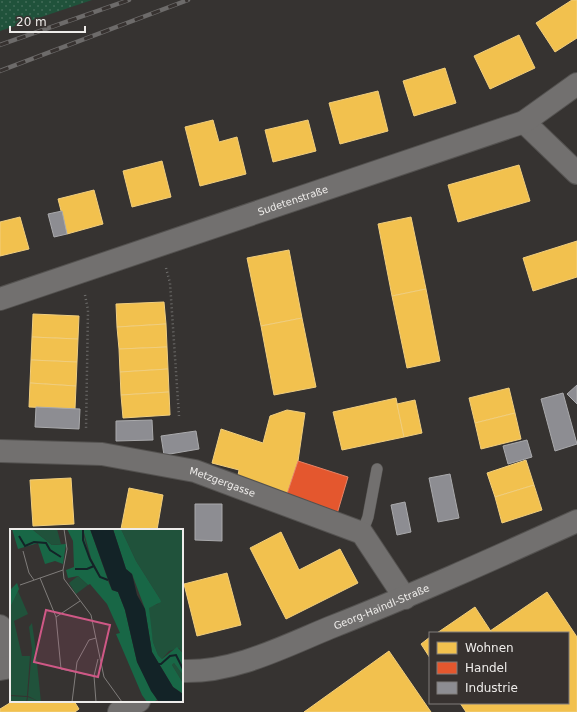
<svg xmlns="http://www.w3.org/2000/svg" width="577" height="712" viewBox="0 0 577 712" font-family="'DejaVu Sans',sans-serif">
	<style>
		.grass { fill: url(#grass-dots) }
		.homes { fill: #f2c14e; stroke: #f1ce7d }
		.shops { fill: #e4572e; stroke: #e78466 }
		.industry { fill: #8d8d92; stroke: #aaaaac }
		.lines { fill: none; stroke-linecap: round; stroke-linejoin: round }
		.service-casing { stroke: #545250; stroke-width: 12 }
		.minor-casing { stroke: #545250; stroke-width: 24 }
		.tertiary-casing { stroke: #545250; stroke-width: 24 }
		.path { stroke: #6f6e6c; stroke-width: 2.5; stroke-dasharray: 1 3; stroke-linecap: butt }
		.service { stroke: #72706f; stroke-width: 11 }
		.minor { stroke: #72706f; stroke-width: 22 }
		.tertiary { stroke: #72706f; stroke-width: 22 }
		.rail-casing { stroke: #6d6b6a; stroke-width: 4.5 }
		.rail { stroke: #373230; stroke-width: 3; stroke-dasharray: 9; stroke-linecap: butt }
		.labels { text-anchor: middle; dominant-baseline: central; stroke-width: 4; stroke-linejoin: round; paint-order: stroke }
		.street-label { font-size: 10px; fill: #eeecea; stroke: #373230 }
		.inset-river { fill: none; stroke: #132327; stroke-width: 2 }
		.inset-road { fill: none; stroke: #807d7b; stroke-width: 1 }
		.view { fill: #cf5886; fill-opacity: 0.15; stroke: #cf5886; stroke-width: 2 }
		.inset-edge { fill: none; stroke: #eeecea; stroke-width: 2 }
	</style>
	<defs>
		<pattern id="grass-dots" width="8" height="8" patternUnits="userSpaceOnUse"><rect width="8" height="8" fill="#20523b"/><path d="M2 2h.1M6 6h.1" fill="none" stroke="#416b58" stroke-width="1.8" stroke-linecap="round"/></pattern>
	</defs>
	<rect width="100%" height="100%" fill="#363331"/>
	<path class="grass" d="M0,0H92L0,31Z"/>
	<g class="homes">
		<path d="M572,0H577V38L555,52L536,23Z"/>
		<path d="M519,35L535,68L490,89L474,56Z"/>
		<path d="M445,68L456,103L414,116L403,81Z"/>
		<path d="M378,91L388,131L340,144L329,103Z"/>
		<path d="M213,120L219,142L237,137L246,174L200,186L185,127Z"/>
		<path d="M308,120L316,151L273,162L265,130Z"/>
		<path d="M162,161L171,197L132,207L123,171Z"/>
		<path d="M519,165L530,201L458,222L448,185Z"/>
		<path d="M94,190L103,224L67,234L58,199Z"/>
		<path d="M20,217L29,249L0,256V222Z"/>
		<path d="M411,217L426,289L392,296L378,224Z"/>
		<path d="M577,241V277L533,291L523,258Z"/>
		<path d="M289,250L302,318L261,326L247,258Z"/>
		<path d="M426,289L440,361L407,368L392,296Z"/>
		<path d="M164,302L166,324L117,327L116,304Z"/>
		<path d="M33,314L79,316L78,339L32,337Z"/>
		<path d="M302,318L316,387L274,395L261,326Z"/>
		<path d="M166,324L167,347L119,349L117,327Z"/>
		<path d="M32,337L78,339L77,362L31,360Z"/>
		<path d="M167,347L168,369L120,372L119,349Z"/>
		<path d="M31,360L77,362L76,386L30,383Z"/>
		<path d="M168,369L169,392L121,395L120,372Z"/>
		<path d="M30,383L76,386L75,409L29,407Z"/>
		<path d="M509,388L515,413L475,423L469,398Z"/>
		<path d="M169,392L170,415L123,418L121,395Z"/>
		<path d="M396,398L404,437L342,450L333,412Z"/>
		<path d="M415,400L422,433L404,437L397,404Z"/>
		<path d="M287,410L305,413L298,461L286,497L237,480L239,470L212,463L221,429L263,443L270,416Z"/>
		<path d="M515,413L521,439L481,449L475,423Z"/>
		<path d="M526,460L534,485L495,497L487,473Z"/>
		<path d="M71,478L74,524L33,526L30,480Z"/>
		<path d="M534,485L542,510L502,523L495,497Z"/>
		<path d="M129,488L163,495L157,530L121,529Z"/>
		<path d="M281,532L299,570L340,549L358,583L286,619L250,548Z"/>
		<path d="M227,573L241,625L197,636L184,584Z"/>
		<path d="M547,592L577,637V712H466L460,703H568V633H492L490,631Z"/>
		<path d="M475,607L492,633H437Z"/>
		<path d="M430,637V658L421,644Z"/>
		<path d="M389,651L431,712H304Z"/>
		<path d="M13,701H74L79,709L75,712H0V709Z"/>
	</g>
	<path class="shops" d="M298,461L348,477L337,514L286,497Z"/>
	<g class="industry">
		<path d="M62,211L67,234L54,237L48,214Z"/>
		<path d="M577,385V404L567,394Z"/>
		<path d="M563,393L577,444L555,451L541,399Z"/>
		<path d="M36,407L80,409L79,429L35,427Z"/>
		<path d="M152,420L153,440L116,441V421Z"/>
		<path d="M196,431L199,449L164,455L161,436Z"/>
		<path d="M527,440L532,457L508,464L503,446Z"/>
		<path d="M450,474L459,518L438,522L429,478Z"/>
		<path d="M405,502L411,532L397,535L391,505Z"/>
		<path d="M195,504H222V541L195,540Z"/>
	</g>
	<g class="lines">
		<g class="service-casing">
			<path id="service" d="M362,533L368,517L377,469"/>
		</g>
		<g class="minor-casing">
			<g id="minor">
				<path d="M524,122L577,173"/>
				<path id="s1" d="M0,299L524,122L577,84"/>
				<path id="s2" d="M0,451L102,454L195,471L362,533L405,598"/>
				<path d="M0,626L3,668"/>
				<path d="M119,712L139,701"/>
			</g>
		</g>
		<g class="tertiary-casing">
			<g id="tertiary">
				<path d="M0,669L11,667"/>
				<path id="s3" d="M182,671C233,673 283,647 329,628C413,595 495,558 577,521"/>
			</g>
		</g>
		<g class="path">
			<path d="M166,268L170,283L179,416"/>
			<path d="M85,295L88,310L86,430"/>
		</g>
		<use href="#service" class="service"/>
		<use href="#minor" class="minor"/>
		<use href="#tertiary" class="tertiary"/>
		<g class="rail-casing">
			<g id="rail">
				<path d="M0,45L129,0"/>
				<path d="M0,71L188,0"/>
			</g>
		</g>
		<use href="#rail" class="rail"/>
	</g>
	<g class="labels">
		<g class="street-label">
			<text stroke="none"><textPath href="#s1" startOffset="309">Sudetenstraße</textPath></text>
			<text stroke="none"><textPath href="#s2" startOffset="226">Metzgergasse</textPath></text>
			<text stroke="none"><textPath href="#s3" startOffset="211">Georg-Haindl-Straße</textPath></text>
		</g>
	</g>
	<g transform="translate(10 529)">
		<rect width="173" height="173" fill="#363331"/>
		<path d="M111,0H173V124L169,119L159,122L152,130L148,126L143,113L138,83L139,78L148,75L150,70L126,32ZM8,62L18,85L4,92L12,127H20L17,167L0,166V79ZM22,94L25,115L31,173H17L18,168L28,172L18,167L22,120L19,98ZM164,134L173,146V154L162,136ZM0,167L17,168L16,173H0Z" fill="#20523b"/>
		<path d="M2,0H22L42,16L56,15L53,35L45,32L35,35L28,14L8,20ZM57,0H72L80,31L90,48L98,52L102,61L108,63L115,81L127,133L147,171L143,173H137L132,166L106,105L110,104L97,75L80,55L78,56L68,47L58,49L56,41L64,38L63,12ZM73,0H80L98,51L91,48L81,29ZM103,0H111L126,32L150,70L151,73L139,79L143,113L148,126L152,130L167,118L173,124V146L164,134L162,136L173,154V165L163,158L142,123L135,80L122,45L116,40ZM7,54L9,60L0,79V61Z" fill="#186746"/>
		<path d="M22,0H47L51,15L42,16Z" fill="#20523b"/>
		<path d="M68,47L78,56L66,65L59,54Z" fill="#20523b"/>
		<path d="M80,0H103L116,40L122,45L127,66L135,80L142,123L163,158L173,165V173H149L141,162L127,133L115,81L108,63L102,61Z" fill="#132327"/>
		<path class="inset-river" d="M73,0V11L80,30L90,48L98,51M9,7L15,17L24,13L36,14L40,21L51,28M65,40H77L84,37M144,135H151L160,127L166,126L173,140"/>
		<path class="inset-road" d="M54,0L57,20L53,41L54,50L81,86L94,148L112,173M13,22L19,44L24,51M30,49L46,88L51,140L84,147M10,56L53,41M46,88L70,72M62,173L67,133L79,111L86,109M86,173L84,147L88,130"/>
		<path class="view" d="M36,81L100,96L88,148L24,133Z"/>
		<rect width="173" height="173" class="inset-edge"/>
	</g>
	<rect x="429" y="632" width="140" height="72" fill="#373230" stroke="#807c7a"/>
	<rect x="437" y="642" width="20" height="12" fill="#f2c14e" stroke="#807c7a"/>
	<text x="465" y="652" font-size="12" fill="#eeecea">Wohnen</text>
	<rect x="437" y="662" width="20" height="12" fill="#e4572e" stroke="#807c7a"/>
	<text x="465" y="672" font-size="12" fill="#eeecea">Handel</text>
	<rect x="437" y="682" width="20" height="12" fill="#8d8d92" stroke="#807c7a"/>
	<text x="465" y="692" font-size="12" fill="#eeecea">Industrie</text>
	<path d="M10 26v6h75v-6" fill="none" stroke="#eeecea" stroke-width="2"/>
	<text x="16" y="26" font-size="12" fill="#eeecea" stroke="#373230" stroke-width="3" paint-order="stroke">20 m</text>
</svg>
